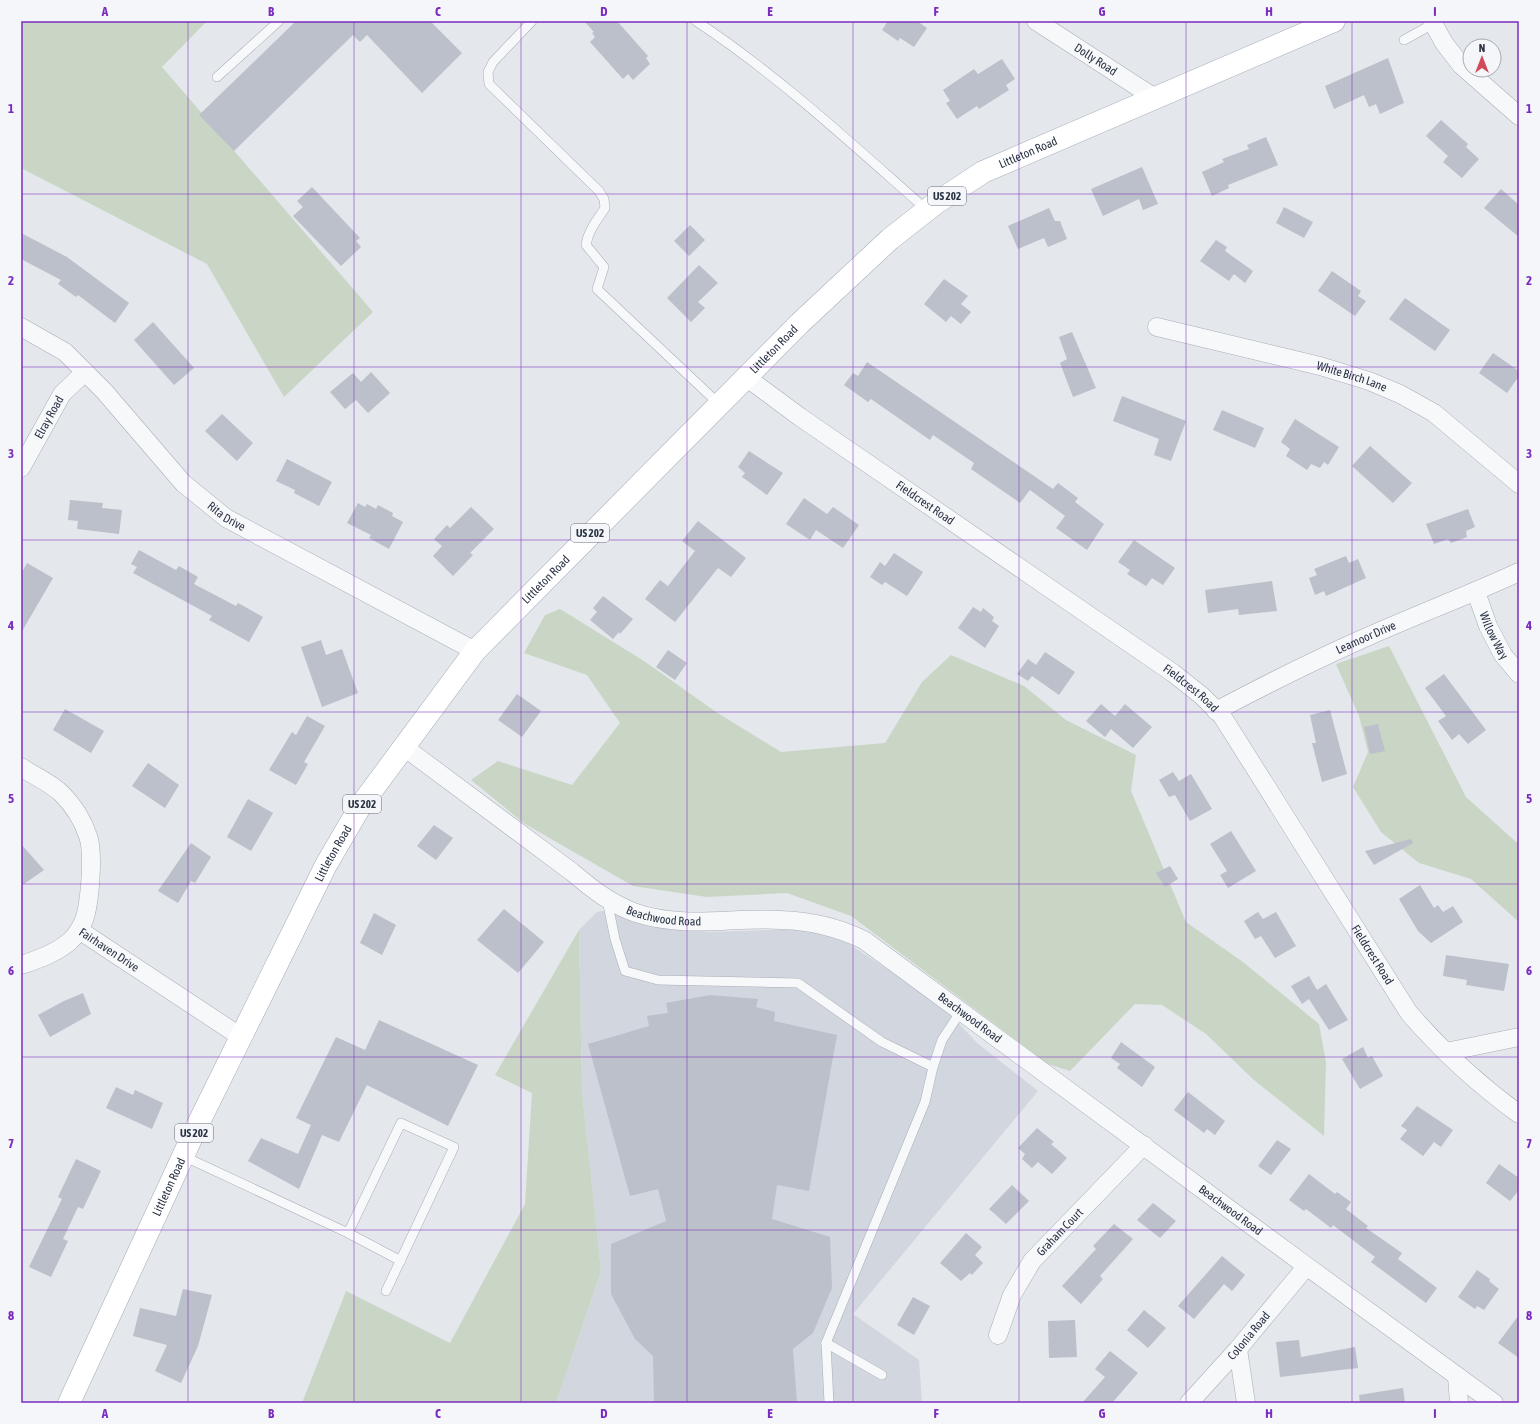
<svg xmlns="http://www.w3.org/2000/svg" width="1540" height="1424" viewBox="0 0 1540 1424" font-family="'Asap Condensed',sans-serif">
	<style>
		.built { fill: #d2d6de }
		.green { fill: #c9d6c5 }
		.building { fill: #bbc0ca }
		.lines { fill: none; stroke-linecap: round; stroke-linejoin: round }
		.lane-casing { stroke: #a9aeb7; stroke-width: 10 }
		.street-casing { stroke: #a9aeb7; stroke-width: 19 }
		.primary-casing { stroke: #a3abb8; stroke-width: 23 }
		.lane { stroke: #f7f8fa; stroke-width: 9 }
		.street { stroke: #f7f8fa; stroke-width: 18 }
		.primary { stroke: #fff; stroke-width: 22 }
		.grid { fill: none; stroke: #7b2cbf; stroke-width: 1; stroke-opacity: 0.55 }
		.labels { text-anchor: middle; dominant-baseline: central; stroke-width: 3; stroke-linejoin: round; paint-order: stroke }
		.shield { fill: #f4f6f9; stroke: #676e7b; stroke-width: 1 }
		.shield-label { font-size: 11px; font-weight: bold; fill: #2b3445 }
		.street-label { font-size: 12px; fill: #2b3445; stroke: #f4f6f9 }
		.neatline { fill: none; stroke: #7b2cbf; stroke-width: 1.5 }
		.grid-label { font-size: 13px; text-anchor: middle; font-weight: bold; fill: #7b2cbf }
	</style>
	<rect width="100%" height="100%" fill="#e4e7ec"/>
	<path class="built" d="M610,910L659,925L709,932L806,929L837,936L943,1006L976,1042L1038,1091L853,1314L919,1360L922,1403H556L601,1271L582,1091L579,930L597,912Z"/>
	<g class="green">
		<path d="M21,21H207L162,67L373,312L284,397L207,264L21,168Z"/>
		<path d="M560,609L644,661L716,712L781,752L885,743L922,682L951,655L1024,686L1066,720L1136,755L1131,791L1186,922L1243,962L1319,1024L1326,1062L1324,1136L1254,1080L1206,1034L1162,1005L1135,1004L1070,1071L1048,1064L851,916L787,893L707,897L633,886L525,824L471,780L498,761L572,785L620,723L587,675L524,653L545,615Z"/>
		<path d="M1389,646L1466,797L1516,842H1519V922L1471,879L1419,863L1381,832L1353,787L1368,752L1359,716L1336,664Z"/>
		<path d="M579,930L582,1091L601,1271L556,1403H302L346,1291L450,1343L525,1204L532,1093L495,1075Z"/>
	</g>
	<g class="building">
		<path d="M296,21H430L462,53L422,93L367,35L360,42L353,35L234,151L199,115Z"/>
		<path d="M584,21H617L648,56L646,58L650,64L633,80L628,74L623,79L590,42L595,37L592,33L594,32Z"/>
		<path d="M888,21H917L927,28L914,47L900,38L898,41L882,30Z"/>
		<path d="M1388,58L1404,103L1380,114L1376,104L1369,107L1364,95L1334,109L1325,86Z"/>
		<path d="M1002,59L1015,79L1006,85L1009,90L979,109L977,106L957,119L946,103L950,101L943,90L974,69L978,74Z"/>
		<path d="M1441,120L1468,144L1466,147L1479,159L1462,178L1443,162L1448,156L1426,136Z"/>
		<path d="M1266,137L1278,165L1228,185L1229,188L1212,196L1202,172L1224,162L1222,159L1249,149L1247,145Z"/>
		<path d="M1142,167L1158,204L1143,210L1139,199L1103,216L1091,189Z"/>
		<path d="M312,187L360,238L356,241L361,247L341,266L293,216L303,207L297,201Z"/>
		<path d="M1501,189L1519,205V237L1484,208Z"/>
		<path d="M1284,207L1313,222L1304,238L1276,223Z"/>
		<path d="M1049,208L1055,221H1060L1067,239L1048,247L1044,238L1018,249L1008,226Z"/>
		<path d="M690,225L705,240L689,256L674,241Z"/>
		<path d="M21,233L67,257L129,303L115,323L78,295L76,297L58,284L61,280L21,259Z"/>
		<path d="M1216,240L1227,247L1225,251L1253,271L1245,283L1234,274L1229,281L1200,261Z"/>
		<path d="M699,265L718,283L698,302L705,308L691,322L667,298Z"/>
		<path d="M1332,271L1361,291L1358,296L1366,301L1355,316L1318,291Z"/>
		<path d="M944,279L968,296L961,304L971,312L961,324L951,316L946,322L924,304Z"/>
		<path d="M1405,298L1450,330L1435,351L1389,319Z"/>
		<path d="M153,322L194,368L174,385L134,340Z"/>
		<path d="M1072,332L1096,388L1073,397L1060,363L1067,359L1059,337Z"/>
		<path d="M1493,353L1519,371V376L1507,393L1479,373Z"/>
		<path d="M867,362L1053,489L1058,483L1078,498L1075,502L1104,524L1087,550L1056,528L1065,516L1030,490L1020,503L971,469L974,463L933,435L930,440L871,399L868,402L844,385L853,373L858,376Z"/>
		<path d="M371,372L390,393L368,413L356,400L345,409L330,392L353,373L361,382Z"/>
		<path d="M1122,396L1186,421L1171,461L1154,455L1159,439L1113,421Z"/>
		<path d="M1222,410L1264,428L1255,448L1213,430Z"/>
		<path d="M222,414L253,443L237,461L205,431Z"/>
		<path d="M1295,419L1339,447L1328,465L1324,462L1320,468L1311,464L1307,470L1286,456L1290,449L1281,442Z"/>
		<path d="M1370,446L1412,483L1393,503L1352,466Z"/>
		<path d="M749,451L783,473L767,495L742,477L745,473L738,467Z"/>
		<path d="M287,459L332,482L319,506L294,493L295,490L276,481Z"/>
		<path d="M804,498L827,514L833,507L859,525L843,548L816,530L810,540L786,524Z"/>
		<path d="M70,500L103,503L102,508L122,510L119,534L77,529L78,521L68,520Z"/>
		<path d="M358,503L365,507L367,504L376,509L378,505L393,513L392,516L403,522L389,549L369,538L371,535L347,523Z"/>
		<path d="M471,507L494,529L470,553L473,555L453,576L433,556L442,546L434,539L447,525L450,528Z"/>
		<path d="M1468,509L1475,527L1466,531L1467,537L1451,543L1448,539L1434,544L1426,524Z"/>
		<path d="M698,521L746,558L731,577L718,568L675,622L645,599L660,580L668,586L695,551L682,541Z"/>
		<path d="M1134,540L1175,568L1163,585L1152,578L1146,586L1127,574L1130,570L1118,562Z"/>
		<path d="M139,550L176,570L179,566L198,577L194,584L236,606L238,603L263,617L249,642L209,620L212,616L133,573L137,567L131,564Z"/>
		<path d="M894,553L923,572L907,596L885,582L882,585L870,577L880,562L885,566Z"/>
		<path d="M1346,556L1349,563L1358,559L1366,578L1326,596L1324,591L1315,595L1309,578L1317,575L1314,569Z"/>
		<path d="M27,563L53,578L21,633V574Z"/>
		<path d="M1272,581L1277,611L1239,615L1238,609L1208,613L1205,590Z"/>
		<path d="M603,596L633,619L620,634L619,632L613,639L590,620L597,612L593,608Z"/>
		<path d="M973,607L981,612L983,608L994,617L992,621L999,626L985,648L958,628Z"/>
		<path d="M321,640L326,655L342,649L358,693L322,707L301,647Z"/>
		<path d="M668,650L687,663L675,680L656,667Z"/>
		<path d="M1045,652L1075,672L1059,695L1032,676L1028,681L1017,674L1028,659L1036,665Z"/>
		<path d="M1444,674L1486,730L1468,744L1459,734L1452,740L1438,721L1446,716L1425,688Z"/>
		<path d="M517,694L541,711L522,737L498,720Z"/>
		<path d="M1101,704L1115,716L1125,704L1152,727L1133,748L1111,729L1105,737L1086,721Z"/>
		<path d="M65,709L104,731L91,753L53,730Z"/>
		<path d="M1330,710L1347,774L1322,782L1312,743H1316L1310,715Z"/>
		<path d="M307,716L325,726L304,762L308,764L296,785L269,770L292,732L296,735Z"/>
		<path d="M1378,724L1385,751L1370,754L1364,727Z"/>
		<path d="M148,763L179,785L165,808L132,786Z"/>
		<path d="M1173,772L1179,781L1191,774L1212,809L1190,821L1175,795L1169,797L1159,780Z"/>
		<path d="M248,799L273,813L251,851L227,837Z"/>
		<path d="M434,825L453,838L436,860L417,846Z"/>
		<path d="M1231,831L1256,871L1228,888L1220,875L1227,871L1210,844Z"/>
		<path d="M1411,839L1413,843L1374,865L1365,851Z"/>
		<path d="M191,843L211,857L195,883L191,881L178,903L158,891Z"/>
		<path d="M21,844L44,870L21,886Z"/>
		<path d="M1170,866L1178,879L1165,887L1156,873Z"/>
		<path d="M1420,885L1434,908L1438,905L1443,912L1453,906L1463,922L1431,943L1418,931L1399,899Z"/>
		<path d="M504,909L544,942L518,973L477,940Z"/>
		<path d="M1258,912L1263,919L1276,912L1296,946L1275,958L1261,936L1255,939L1244,921Z"/>
		<path d="M374,913L396,925L382,955L360,943Z"/>
		<path d="M1446,955L1509,964L1504,991L1466,985L1467,980L1443,976Z"/>
		<path d="M1309,976L1317,990L1326,984L1348,1020L1329,1030L1309,999L1302,1004L1291,986Z"/>
		<path d="M83,993L91,1014L50,1037L38,1015L64,1001Z"/>
		<path d="M710,995L758,999L756,1007L775,1012L774,1021L837,1035L809,1191L777,1185L772,1219L830,1237L832,1288L813,1333L793,1349L797,1403H654L653,1356L635,1339L611,1294V1244L666,1221L658,1189L630,1196L588,1044L649,1026L647,1016L668,1013L666,1003Z"/>
		<path d="M379,1020L478,1065L448,1126L367,1085L339,1142L322,1135L299,1189L248,1161L261,1138L298,1154L311,1125L296,1118L336,1037L365,1050Z"/>
		<path d="M1121,1042L1155,1067L1142,1087L1117,1068L1120,1064L1111,1058Z"/>
		<path d="M1363,1047L1368,1058L1372,1056L1383,1076L1360,1089L1342,1059Z"/>
		<path d="M116,1087L133,1095L135,1090L163,1103L152,1129L106,1108Z"/>
		<path d="M1188,1092L1225,1121L1215,1135L1207,1129L1204,1133L1174,1110Z"/>
		<path d="M1417,1106L1453,1130L1441,1147L1434,1142L1423,1156L1400,1139L1407,1130L1401,1126Z"/>
		<path d="M1037,1128L1054,1142L1051,1144L1067,1158L1052,1174L1038,1162L1032,1168L1022,1159L1025,1154L1018,1148Z"/>
		<path d="M1277,1140L1291,1149L1271,1175L1258,1166Z"/>
		<path d="M76,1159L101,1171L83,1209L78,1207L63,1239L68,1241L51,1277L29,1267L62,1199L58,1197Z"/>
		<path d="M1499,1164L1519,1178V1190L1510,1201L1486,1183Z"/>
		<path d="M1309,1174L1335,1194L1337,1192L1351,1202L1346,1209L1368,1226L1366,1228L1402,1253L1398,1259L1437,1288L1426,1303L1371,1262L1375,1257L1333,1225L1331,1228L1306,1209L1304,1211L1289,1200Z"/>
		<path d="M1012,1185L1029,1201L1006,1224L989,1209Z"/>
		<path d="M1153,1203L1176,1221L1160,1238L1137,1220Z"/>
		<path d="M1114,1224L1133,1239L1100,1276L1103,1279L1081,1304L1062,1286L1096,1249L1093,1246Z"/>
		<path d="M966,1233L982,1247L975,1255L983,1263L972,1275L970,1273L961,1281L940,1263Z"/>
		<path d="M1222,1256L1245,1275L1232,1291L1224,1284L1194,1319L1178,1306Z"/>
		<path d="M1477,1270L1490,1279L1489,1281L1499,1289L1484,1310L1477,1306L1475,1309L1458,1297Z"/>
		<path d="M183,1289L212,1295L198,1346L181,1383L155,1371L167,1345L133,1336L140,1308L176,1316Z"/>
		<path d="M913,1297L930,1306L914,1335L897,1325Z"/>
		<path d="M1144,1310L1166,1328L1148,1348L1127,1330Z"/>
		<path d="M1519,1315V1358L1498,1343Z"/>
		<path d="M1075,1320L1077,1357L1049,1358L1048,1321Z"/>
		<path d="M1299,1340L1301,1357L1355,1347L1358,1368L1280,1377L1276,1342Z"/>
		<path d="M1110,1351L1138,1373L1112,1403H1082L1105,1377L1095,1369Z"/>
		<path d="M1403,1388L1405,1403H1360L1359,1395Z"/>
	</g>
	<g class="lines">
		<g class="lane-casing">
			<g id="lane">
				<path d="M532,21L493,62L488,72L489,84L599,191L604,199L605,208C597,220 588,231 586,245L604,267L597,289L719,404"/>
				<path d="M696,21C779,76 852,144 927,210"/>
				<path d="M1404,40L1433,24"/>
				<path d="M217,77L279,21"/>
				<path d="M607,900L615,939L625,971L658,980L798,983L882,1042L933,1067"/>
				<path d="M183,1156L348,1233L401,1123L454,1147L386,1291"/>
				<path d="M348,1233L401,1261"/>
				<path d="M826,1343L829,1403"/>
				<path d="M882,1375L826,1343L925,1102L933,1067L942,1040L961,1011"/>
			</g>
		</g>
		<g class="street-casing">
			<g id="street">
				<path id="s1" d="M1036,21L1155,98"/>
				<path d="M1432,21L1444,43L1461,65L1519,116"/>
				<path id="s2" d="M21,327L65,352L104,391L183,483L226,518L475,651"/>
				<path id="s3" d="M1157,327L1320,366L1369,381L1400,394L1434,413L1519,484"/>
				<path id="s4" d="M746,377L800,417L1173,673L1202,696L1222,716L1409,1013C1442,1051 1479,1085 1519,1114"/>
				<path id="s5" d="M21,468L62,394L85,372"/>
				<path id="s6" d="M1476,592L1488,626L1503,655L1519,674"/>
				<path id="s7" d="M1216,711C1263,686 1311,662 1360,640C1413,616 1467,596 1519,572"/>
				<path id="s8" d="M404,747L572,872C592,889 611,904 636,913C685,929 732,917 782,920C811,921 837,927 864,940C1074,1094 1283,1250 1494,1403"/>
				<path d="M21,767C34,776 51,783 62,794C73,805 83,821 88,836C94,853 90,903 84,920C81,927 76,936 70,941C58,952 37,960 21,965"/>
				<path id="s9" d="M79,930L241,1037"/>
				<path d="M1446,1052L1519,1037"/>
				<path id="s10" d="M998,1335L1012,1295L1032,1261L1144,1145"/>
				<path d="M1238,1349L1246,1403"/>
				<path d="M1457,1376L1459,1403"/>
				<path id="s11" d="M1189,1403L1238,1349L1306,1267"/>
			</g>
		</g>
		<g class="primary-casing">
			<g id="primary">
				<path id="s12" d="M69,1403L197,1126L326,865L361,805L475,651L800,323L890,239L936,203L983,172L1334,21"/>
			</g>
		</g>
		<use href="#lane" class="lane"/>
		<use href="#street" class="street"/>
		<use href="#primary" class="primary"/>
	</g>
	<path class="grid" d="M188,21V1403M354,21V1403M521,21V1403M687,21V1403M853,21V1403M1019,21V1403M1186,21V1403M1352,21V1403M21,194H1519M21,367H1519M21,540H1519M21,712H1519M21,884H1519M21,1057H1519M21,1230H1519"/>
	<g class="labels">
		<g class="shield">
			<rect x="928" y="187" width="38" height="18" rx="3"/>
			<rect x="571" y="524" width="38" height="18" rx="3"/>
			<rect x="343" y="795" width="38" height="18" rx="3"/>
			<rect x="175" y="1124" width="38" height="18" rx="3"/>
		</g>
		<g class="shield-label">
			<text x="947" y="196">US 202</text>
			<text x="590" y="533">US 202</text>
			<text x="362" y="804">US 202</text>
			<text x="194" y="1133">US 202</text>
		</g>
		<g class="street-label">
			<text stroke="none"><textPath href="#s1" startOffset="71">Dolly Road</textPath></text>
			<text stroke="none"><textPath href="#s12" startOffset="1606">Littleton Road</textPath></text>
			<text stroke="none"><textPath href="#s12" startOffset="1282">Littleton Road</textPath></text>
			<text stroke="none"><textPath href="#s3" startOffset="201">White Birch Lane</textPath></text>
			<text stroke="none"><textPath href="#s5" startOffset="58">Elray Road</textPath></text>
			<text stroke="none"><textPath href="#s4" startOffset="219">Fieldcrest Road</textPath></text>
			<text stroke="none"><textPath href="#s2" startOffset="282">Rita Drive</textPath></text>
			<text stroke="none"><textPath href="#s12" startOffset="958">Littleton Road</textPath></text>
			<text stroke="none"><textPath href="#s6" startOffset="47">Willow Way</textPath></text>
			<text stroke="none"><textPath href="#s7" startOffset="167">Leamoor Drive</textPath></text>
			<text stroke="none"><textPath href="#s4" startOffset="543">Fieldcrest Road</textPath></text>
			<text stroke="none"><textPath href="#s12" startOffset="610">Littleton Road</textPath></text>
			<text stroke="none"><textPath href="#s8" startOffset="314">Beachwood Road</textPath></text>
			<text stroke="none"><textPath href="#s9" startOffset="36">Fairhaven Drive</textPath></text>
			<text stroke="none"><textPath href="#s4" startOffset="867">Fieldcrest Road</textPath></text>
			<text stroke="none"><textPath href="#s8" startOffset="649">Beachwood Road</textPath></text>
			<text stroke="none"><textPath href="#s12" startOffset="238">Littleton Road</textPath></text>
			<text stroke="none"><textPath href="#s8" startOffset="973">Beachwood Road</textPath></text>
			<text stroke="none"><textPath href="#s10" startOffset="122">Graham Court</textPath></text>
			<text stroke="none"><textPath href="#s11" startOffset="90">Colonia Road</textPath></text>
		</g>
	</g>
	<rect width="1540" height="1424" fill="none" stroke="#f4f6f9" stroke-width="44"/>
	<g transform="translate(1482 58)"><circle r="19" fill="#f4f6f9" stroke="#a4a8b1"/>
	<path d="M0-3L7 15L0 10L-7 15Z" fill="#d1495b"/>
	<text y="-6" font-size="11" font-weight="bold" text-anchor="middle" fill="#2b3445">N</text>
	</g>
	<rect x="22" y="22" width="1496" height="1380" class="neatline"/>
	<g class="grid-label">
		<text x="105" y="16">A</text>
		<text x="271" y="16">B</text>
		<text x="438" y="16">C</text>
		<text x="604" y="16">D</text>
		<text x="770" y="16">E</text>
		<text x="936" y="16">F</text>
		<text x="1102" y="16">G</text>
		<text x="1269" y="16">H</text>
		<text x="1435" y="16">I</text>
		<text x="11" y="113">1</text>
		<text x="1529" y="113">1</text>
		<text x="11" y="285">2</text>
		<text x="1529" y="285">2</text>
		<text x="11" y="458">3</text>
		<text x="1529" y="458">3</text>
		<text x="11" y="630">4</text>
		<text x="1529" y="630">4</text>
		<text x="11" y="803">5</text>
		<text x="1529" y="803">5</text>
		<text x="11" y="975">6</text>
		<text x="1529" y="975">6</text>
		<text x="11" y="1148">7</text>
		<text x="1529" y="1148">7</text>
		<text x="11" y="1320">8</text>
		<text x="1529" y="1320">8</text>
		<text x="105" y="1418">A</text>
		<text x="271" y="1418">B</text>
		<text x="438" y="1418">C</text>
		<text x="604" y="1418">D</text>
		<text x="770" y="1418">E</text>
		<text x="936" y="1418">F</text>
		<text x="1102" y="1418">G</text>
		<text x="1269" y="1418">H</text>
		<text x="1435" y="1418">I</text>
	</g>
</svg>
